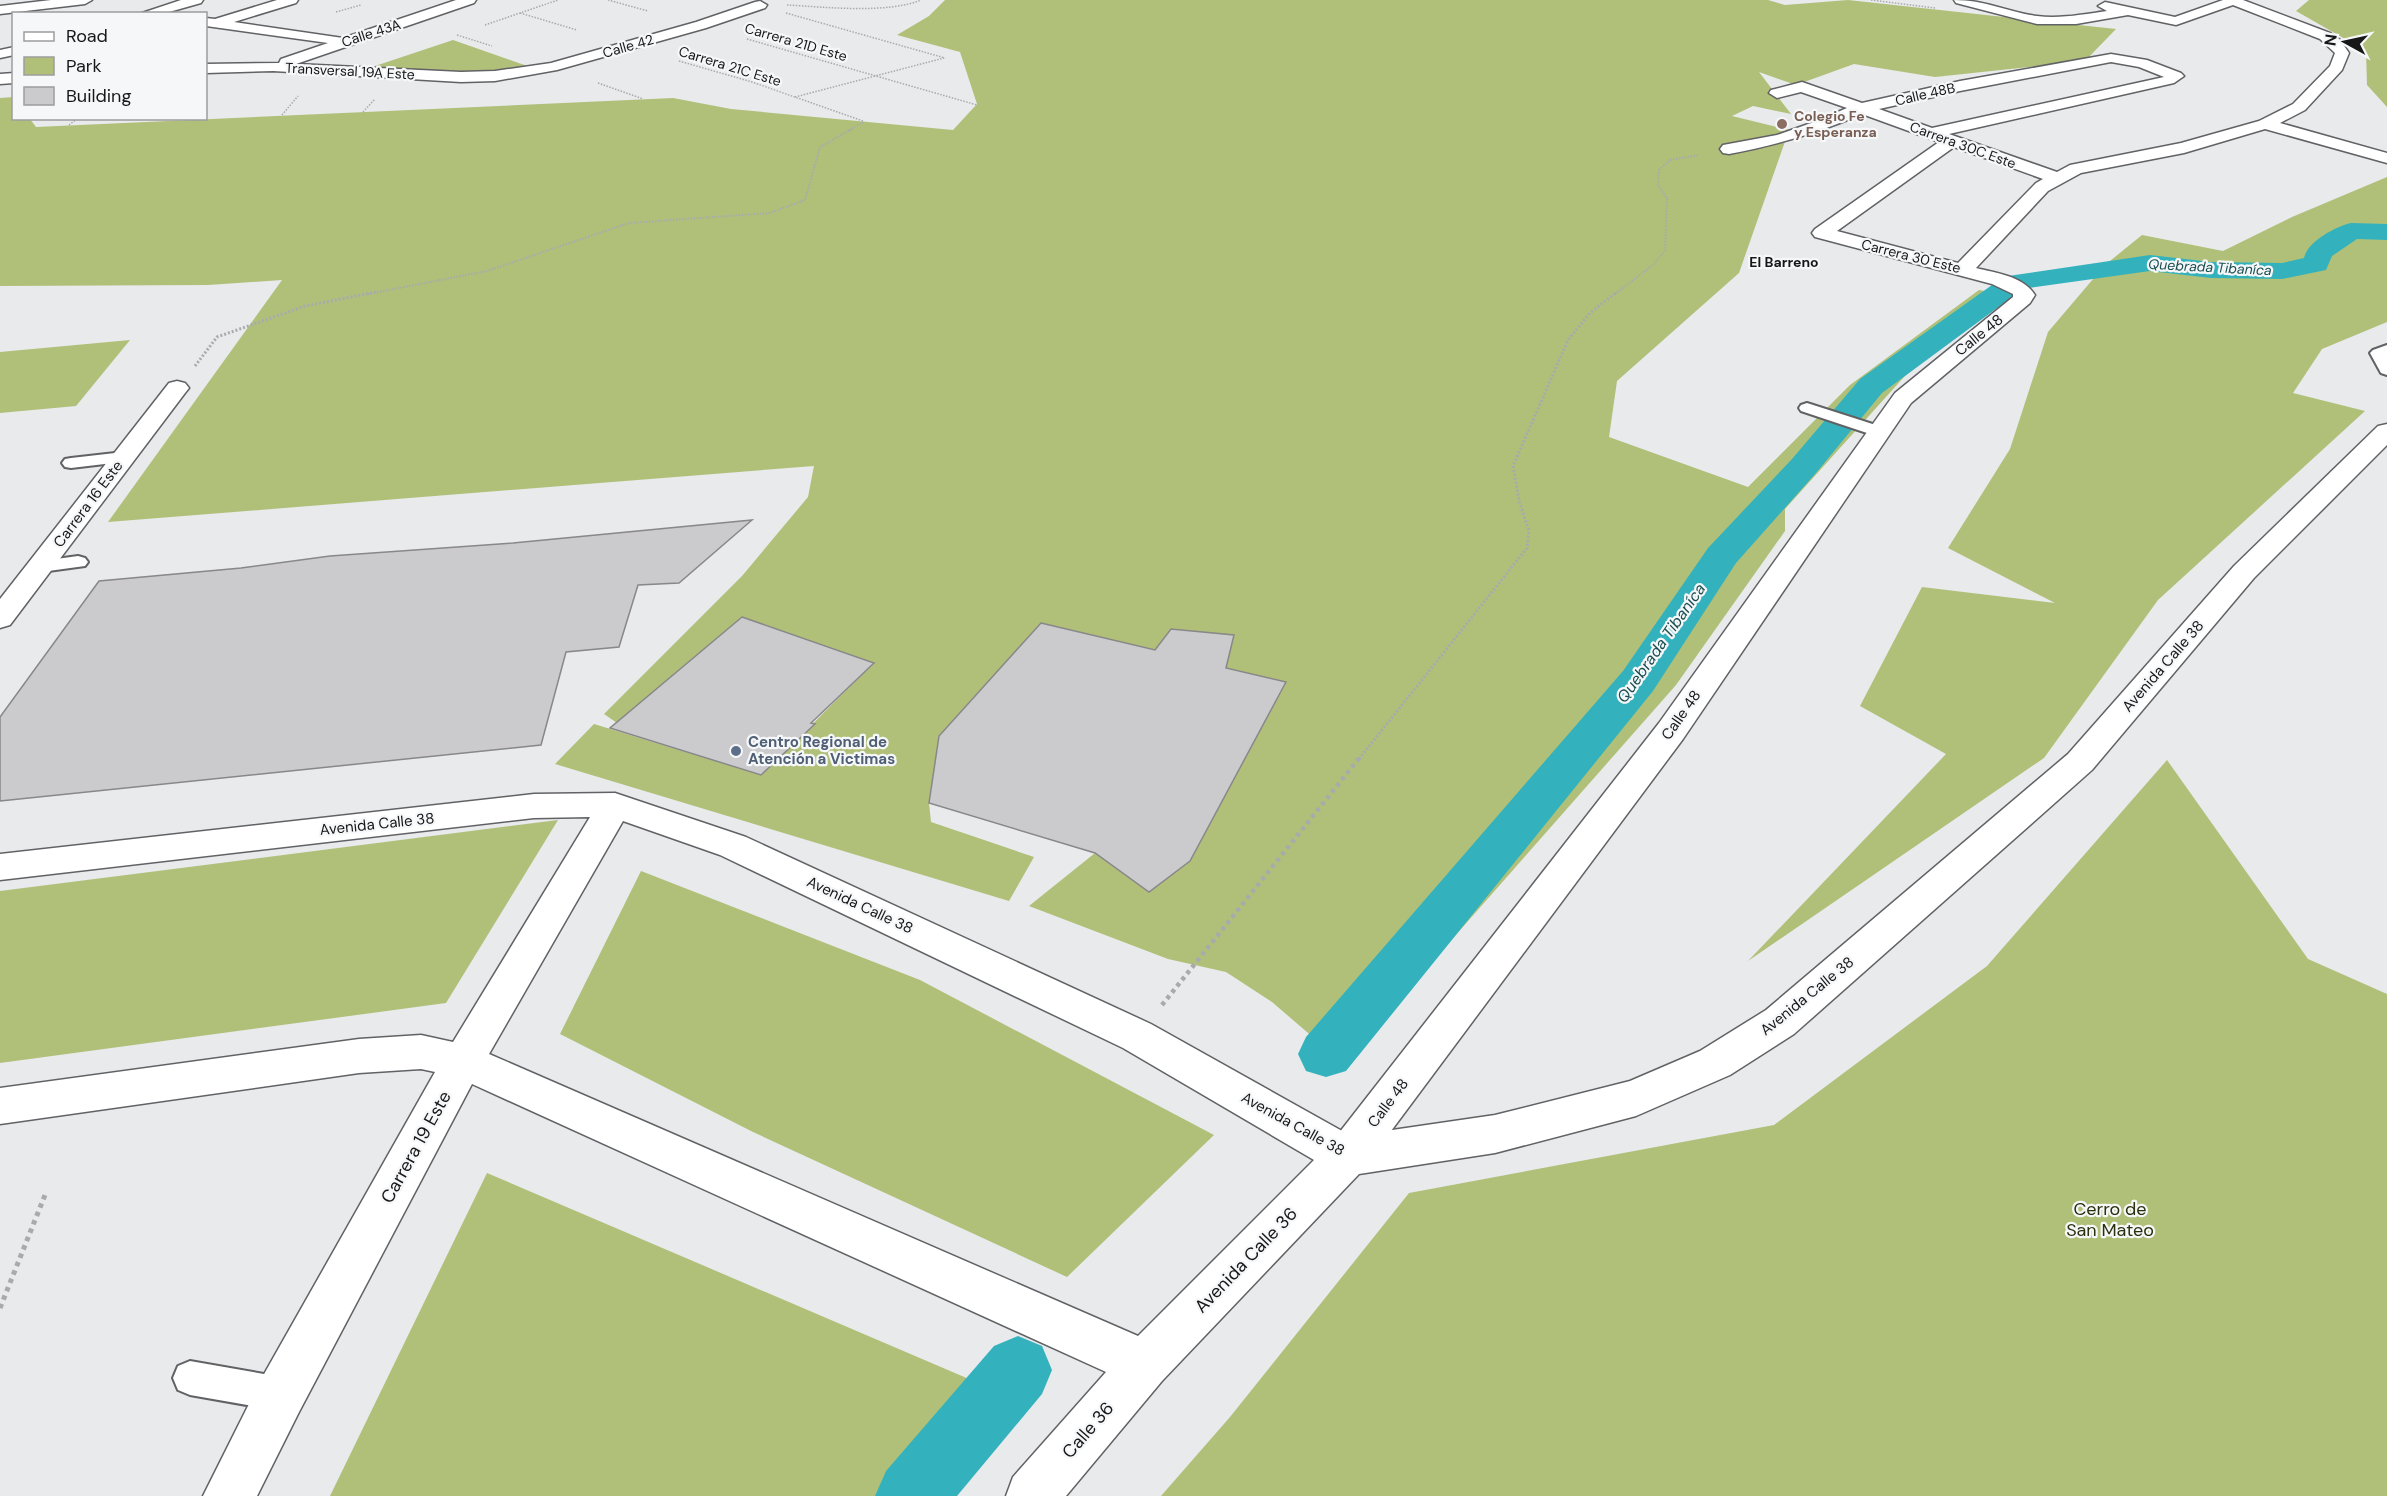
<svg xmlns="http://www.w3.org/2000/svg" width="2387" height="1496" viewBox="0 0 2387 1496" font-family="'DM Sans',sans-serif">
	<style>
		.green { fill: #b0c079 }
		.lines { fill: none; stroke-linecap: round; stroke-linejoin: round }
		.canal { fill: #33b2bd; fill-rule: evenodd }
		.building { fill: #cbcacc; stroke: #888789; stroke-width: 1.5 }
		.service-casing { stroke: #616265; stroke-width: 4 }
		.minor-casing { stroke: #616265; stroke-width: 3 }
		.tertiary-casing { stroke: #616265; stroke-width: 3 }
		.path-far4 { stroke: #a8aaac; stroke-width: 1.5; stroke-dasharray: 1.5 1.5; stroke-linecap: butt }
		.path-far3 { stroke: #a8aaac; stroke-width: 2; stroke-dasharray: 1.5 1.5; stroke-linecap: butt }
		.path-far2 { stroke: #a8aaac; stroke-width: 3; stroke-dasharray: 2 2; stroke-linecap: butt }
		.path-far1 { stroke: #a8aaac; stroke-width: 4.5; stroke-dasharray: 4 4; stroke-linecap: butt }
		.path { stroke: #a8aaac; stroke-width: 5; stroke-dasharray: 4.5 4.5; stroke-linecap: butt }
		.service { fill: #fff; fill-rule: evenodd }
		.minor { fill: #fff; fill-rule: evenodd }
		.tertiary { fill: #fff; fill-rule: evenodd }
		.education-dot { fill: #8d6e63; stroke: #f6f7f9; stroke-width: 2 }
		.service-dot { fill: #5c6f8a; stroke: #f6f7f9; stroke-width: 2 }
		.labels { text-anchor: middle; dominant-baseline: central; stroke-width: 4.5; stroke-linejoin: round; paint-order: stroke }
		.far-street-label { font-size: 14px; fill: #171718; stroke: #f6f7f9 }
		.far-education-label { font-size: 14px; font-weight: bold; fill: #785e54; stroke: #f6f7f9; text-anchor: start }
		.far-neighbourhood-label { font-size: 14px; font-weight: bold; fill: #171718; stroke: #f6f7f9 }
		.far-water-label { font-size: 14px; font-style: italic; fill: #184d51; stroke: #f6f7f9 }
		.street-label { font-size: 15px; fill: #171718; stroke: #f6f7f9 }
		.service-label { font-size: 15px; font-weight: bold; fill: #4e5e75; stroke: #f6f7f9; text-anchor: start }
		.water-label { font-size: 16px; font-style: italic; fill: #184d51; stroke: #f6f7f9 }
		.near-street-label { font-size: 18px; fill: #171718; stroke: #f6f7f9 }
		.near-park-label { font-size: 18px; fill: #29300d; stroke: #f6f7f9 }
	</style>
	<rect width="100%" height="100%" fill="#e8eaec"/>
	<g class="green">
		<path d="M945,0H1768L1785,5L1848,0L2116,29L2085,61L1935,77L1854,64L1796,85L1759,72L1791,114L1753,106L1732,116L1789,130L1739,273L1617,381L1609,437L1748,487L1850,385L1979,290L2008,295L1922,357L1785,509V531L1676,685L1343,1063L1272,1002L1226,972L1168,959L1029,906L1095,853L1149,892L1190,861L1286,683L1226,668L1234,635L1171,629L1155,650L1041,623L939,736L929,803L931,822L1034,857L1009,901L555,764L594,724L761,775C800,738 835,700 874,664L742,617L617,723L604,714L742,576L808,497L814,466L108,522L282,280L208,285L0,286V98L13,97L14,118L30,119L36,127L673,98L731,109L953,130L977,104L960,52L897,35L929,16Z"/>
		<path d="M2309,0H2387V107L2367,85L2366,51L2296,11Z"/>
		<path d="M453,40L533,68L475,74L372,67Z"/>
		<path d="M2387,177V322L2322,349L2293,393L2365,411L2158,600L2044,758L1748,961L1946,754L1860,706L1922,587L2055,603L1948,548L2010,449L2048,332L2105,265L2142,235L2223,251L2292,217Z"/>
		<path d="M130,340L76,406L0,413V352Z"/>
		<path d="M2167,760L2308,959L2387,994V1496H1161L1230,1417L1409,1193L1774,1125L1987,966Z"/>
		<path d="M558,820L446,1003L0,1063V891Z"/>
		<path d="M641,871L920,980L1214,1135L1067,1277L753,1132L560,1034Z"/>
		<path d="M487,1173L1018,1400L935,1496H330Z"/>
	</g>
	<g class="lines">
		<g class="canal">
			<path d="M2351,223L2387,224V240L2357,239L2332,256L2326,270L2282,279L2211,278L2150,271L2015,290L2012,297L1882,393L1816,473L1736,563L1653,691L1346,1071L1326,1077L1306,1071L1298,1054L1306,1037L1623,671L1708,548L1792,459L1860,379L1992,285L2005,283L2008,276L2150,255L2211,262L2282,263L2304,258C2308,241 2335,227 2351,223Z"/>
			<path d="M1018,1336L1042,1346L1052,1370L1042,1394L957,1496H875L886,1471L994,1346Z"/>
		</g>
	</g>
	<g class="building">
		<path d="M752,520L679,583L638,585L619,647L566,652L541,745L0,801V717L99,581L241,568L330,556L513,543Z"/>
		<path d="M742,617L874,663L811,723L815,724L761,775L610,728Z"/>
		<path d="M1041,623L1155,650L1171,629L1234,635L1226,668L1286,682L1190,861L1149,892L1095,853L929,803L939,736Z"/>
	</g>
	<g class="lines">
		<g class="service-casing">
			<g id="service">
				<path d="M2387,345V375L2381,373L2370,353L2373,350Z"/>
				<path d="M1807,403L1885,428L1887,432L1879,437L1801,411L1799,408L1801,405Z"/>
				<path d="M124,452L130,453L133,457L130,461L71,468L65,467L62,463L65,459L71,458Z"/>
				<path d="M78,556L85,558L88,562L85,566L41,572L34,570L31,566L34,562Z"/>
				<path d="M190,1361L281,1377L293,1382L298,1394L293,1406L281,1411L190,1395L178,1390L173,1378L178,1366Z"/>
			</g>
		</g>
		<g class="minor-casing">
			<g id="minor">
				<path d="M51,0H92L85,4L0,14V6Z"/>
				<path d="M181,0H203L201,3L162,14H139Z"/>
				<path d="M277,0H298L296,3L234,22L343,38L456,0H476L474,3L296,64L461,72L495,71L551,63L696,22L755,2L760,1L767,5L765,8L706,28L557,70L495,81L461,82L273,71L206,73V64L279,63L281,59L328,43L206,26V18L215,19Z"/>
				<path d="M1954,0C1986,0 2008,12 2037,16C2060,19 2085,14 2107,11L2098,6L2105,2L2175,17L2223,0H2243L2330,33L2340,40L2349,53L2342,70L2305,110L2280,123L2387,153V163L2265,129L2184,153L2081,173L2048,191L1976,268C1996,273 2023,276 2035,295L2030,303L1911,403L1683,739L1362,1170L1347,1175L1332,1170L1325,1156L1332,1142L1659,723L1895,393L2013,297V294L1992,284L1815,237L1812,233L1815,229L1939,142L1862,114C1818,133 1776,145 1729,154L1723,153L1720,149L1723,145L1777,135L1817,121L1847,108L1801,92L1777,98L1769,93L1771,90L1802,82L1862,103L1960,81L2111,54L2147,60L2181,73L2184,76L2174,83L1949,134L2057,172L2070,165L2181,143L2259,121L2293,104L2330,66L2335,53L2320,39L2233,5L2176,25L2128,15L2076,24H2037L1956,3ZM2111,62L2139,67L2164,77L1932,128L1879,109L1960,91ZM1954,147L2043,179L2036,183L1958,263L1837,231Z"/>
				<path d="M14,47V55L0,58V50Z"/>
				<path d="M14,73V83L0,84V74Z"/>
				<path d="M177,381L185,383L189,388L185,393L10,625L0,628V599L169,383Z"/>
			</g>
		</g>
		<g class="tertiary-casing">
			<path id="tertiary" d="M2387,424V445L2254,578L2092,770L1794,1034L1730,1075L1636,1116L1495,1153L1359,1174L1162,1381L1066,1496H1006L1013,1477L1106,1372L472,1084L299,1412L257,1496H203L263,1376L435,1072L421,1069L359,1073L0,1124V1088L359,1039L421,1035L453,1042L590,817L534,818L0,880V854L534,794L615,793L746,837L1151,1024L1351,1136L1495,1115L1630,1081L1700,1051L1766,1010L2068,754L2234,566L2378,426ZM623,821L720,855L1123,1048L1314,1160L1138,1336L489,1054Z"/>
		</g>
		<g class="path-far4">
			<path d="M608,0L648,11"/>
			<path d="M1871,0L1935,8"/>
			<path d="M787,5C824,7 888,14 921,0"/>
			<path d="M336,12L361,5"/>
			<path d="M520,13L577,30"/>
			<path d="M786,13L945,58"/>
			<path d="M485,25L558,0"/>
			<path d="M457,35L492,46"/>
			<path d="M747,39L977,105"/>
			<path d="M679,61L752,82L863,121"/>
			<path d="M598,83L643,99"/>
			<path d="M795,97L944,58"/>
			<path d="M363,112L375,99"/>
			<path d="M282,115L298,96"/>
			<path d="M178,120L180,118"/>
			<path d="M69,125L78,118"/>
			<path d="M849,130L864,122"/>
		</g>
		<g class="path-far3">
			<path d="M368,294L487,271L629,223L770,213L805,200L820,147L852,129"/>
			<path d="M1615,294L1653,265L1665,251L1667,198L1658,185L1659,170L1670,160L1699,155"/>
		</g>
		<g class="path-far2">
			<path d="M195,366L217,337L305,306L376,292"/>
			<path d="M1359,759L1527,548L1529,531L1519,501L1513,466L1568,340L1590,313L1617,292"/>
		</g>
		<path class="path-far1" d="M1162,1005L1360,757"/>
		<path class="path" d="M0,1308L45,1195"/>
		<use href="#service" class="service"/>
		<use href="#minor" class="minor"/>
		<use href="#tertiary" class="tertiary"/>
	</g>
	<circle class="education-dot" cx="1782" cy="124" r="6"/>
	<circle class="service-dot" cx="736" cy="751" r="6"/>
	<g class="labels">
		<g class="far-street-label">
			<text transform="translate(371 33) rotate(-18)">Calle 43A</text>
			<text transform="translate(796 42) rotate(16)">Carrera 21D Este</text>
			<text transform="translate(628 46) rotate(-16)">Calle 42</text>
			<text transform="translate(730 66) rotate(17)">Carrera 21C Este</text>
			<text transform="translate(350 71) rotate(3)">Transversal 19A Este</text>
			<text transform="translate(1925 94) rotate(-13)">Calle 48B</text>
			<text transform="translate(1963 145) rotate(20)">Carrera 30C Este</text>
			<text transform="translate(1911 256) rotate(14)">Carrera 30 Este</text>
		</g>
		<g class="far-education-label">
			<text x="1794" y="116">Colegio Fe<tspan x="1794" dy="16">y Esperanza</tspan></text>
		</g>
		<g class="far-neighbourhood-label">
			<text x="1784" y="262">El Barreno</text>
		</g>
		<g class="far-water-label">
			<text transform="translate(2210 267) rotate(3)">Quebrada Tibaníca</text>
		</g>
		<g class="street-label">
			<text transform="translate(1979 335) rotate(-39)">Calle 48</text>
			<text transform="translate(88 504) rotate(-53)">Carrera 16 Este</text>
			<text transform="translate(2163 666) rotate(-49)">Avenida Calle 38</text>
			<text transform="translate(1681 715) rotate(-55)">Calle 48</text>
			<text transform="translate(377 824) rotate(-6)">Avenida Calle 38</text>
			<text transform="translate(860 905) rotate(25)">Avenida Calle 38</text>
			<text transform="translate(1807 996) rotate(-39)">Avenida Calle 38</text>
			<text transform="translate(1388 1103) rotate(-53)">Calle 48</text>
			<text transform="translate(1293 1124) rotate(29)">Avenida Calle 38</text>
		</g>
		<g class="service-label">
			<text x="748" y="742">Centro Regional de<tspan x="748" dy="17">Atención a Victimas</tspan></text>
		</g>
		<g class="water-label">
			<text transform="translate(1661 643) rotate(-55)">Quebrada Tibaníca</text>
		</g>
		<g class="near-street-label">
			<text transform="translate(416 1147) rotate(-61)">Carrera 19 Este</text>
			<text transform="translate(1246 1260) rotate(-46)">Avenida Calle 36</text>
			<text transform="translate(1088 1430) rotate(-49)">Calle 36</text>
		</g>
		<g class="near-park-label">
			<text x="2110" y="1209">Cerro de<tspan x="2110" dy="21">San Mateo</tspan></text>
		</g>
	</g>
	<rect x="12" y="12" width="195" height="108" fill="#f6f7f9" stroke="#9d9d9f" stroke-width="1.5"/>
	<rect x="24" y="32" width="30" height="9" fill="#ffffff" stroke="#9d9d9f" stroke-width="1.5"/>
	<text x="66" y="42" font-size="18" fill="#171718">Road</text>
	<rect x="24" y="57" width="30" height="18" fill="#b0c079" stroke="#9d9d9f" stroke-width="1.5"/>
	<text x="66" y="72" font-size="18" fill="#171718">Park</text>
	<rect x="24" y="87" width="30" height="18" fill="#cbcacc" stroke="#9d9d9f" stroke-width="1.5"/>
	<text x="66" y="102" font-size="18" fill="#171718">Building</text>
	<g transform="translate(2345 42) rotate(278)" stroke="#f6f7f9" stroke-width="4.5" paint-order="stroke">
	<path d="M0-4.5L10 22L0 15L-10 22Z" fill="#171718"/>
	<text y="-9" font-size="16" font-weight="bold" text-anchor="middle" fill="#171718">N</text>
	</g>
</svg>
